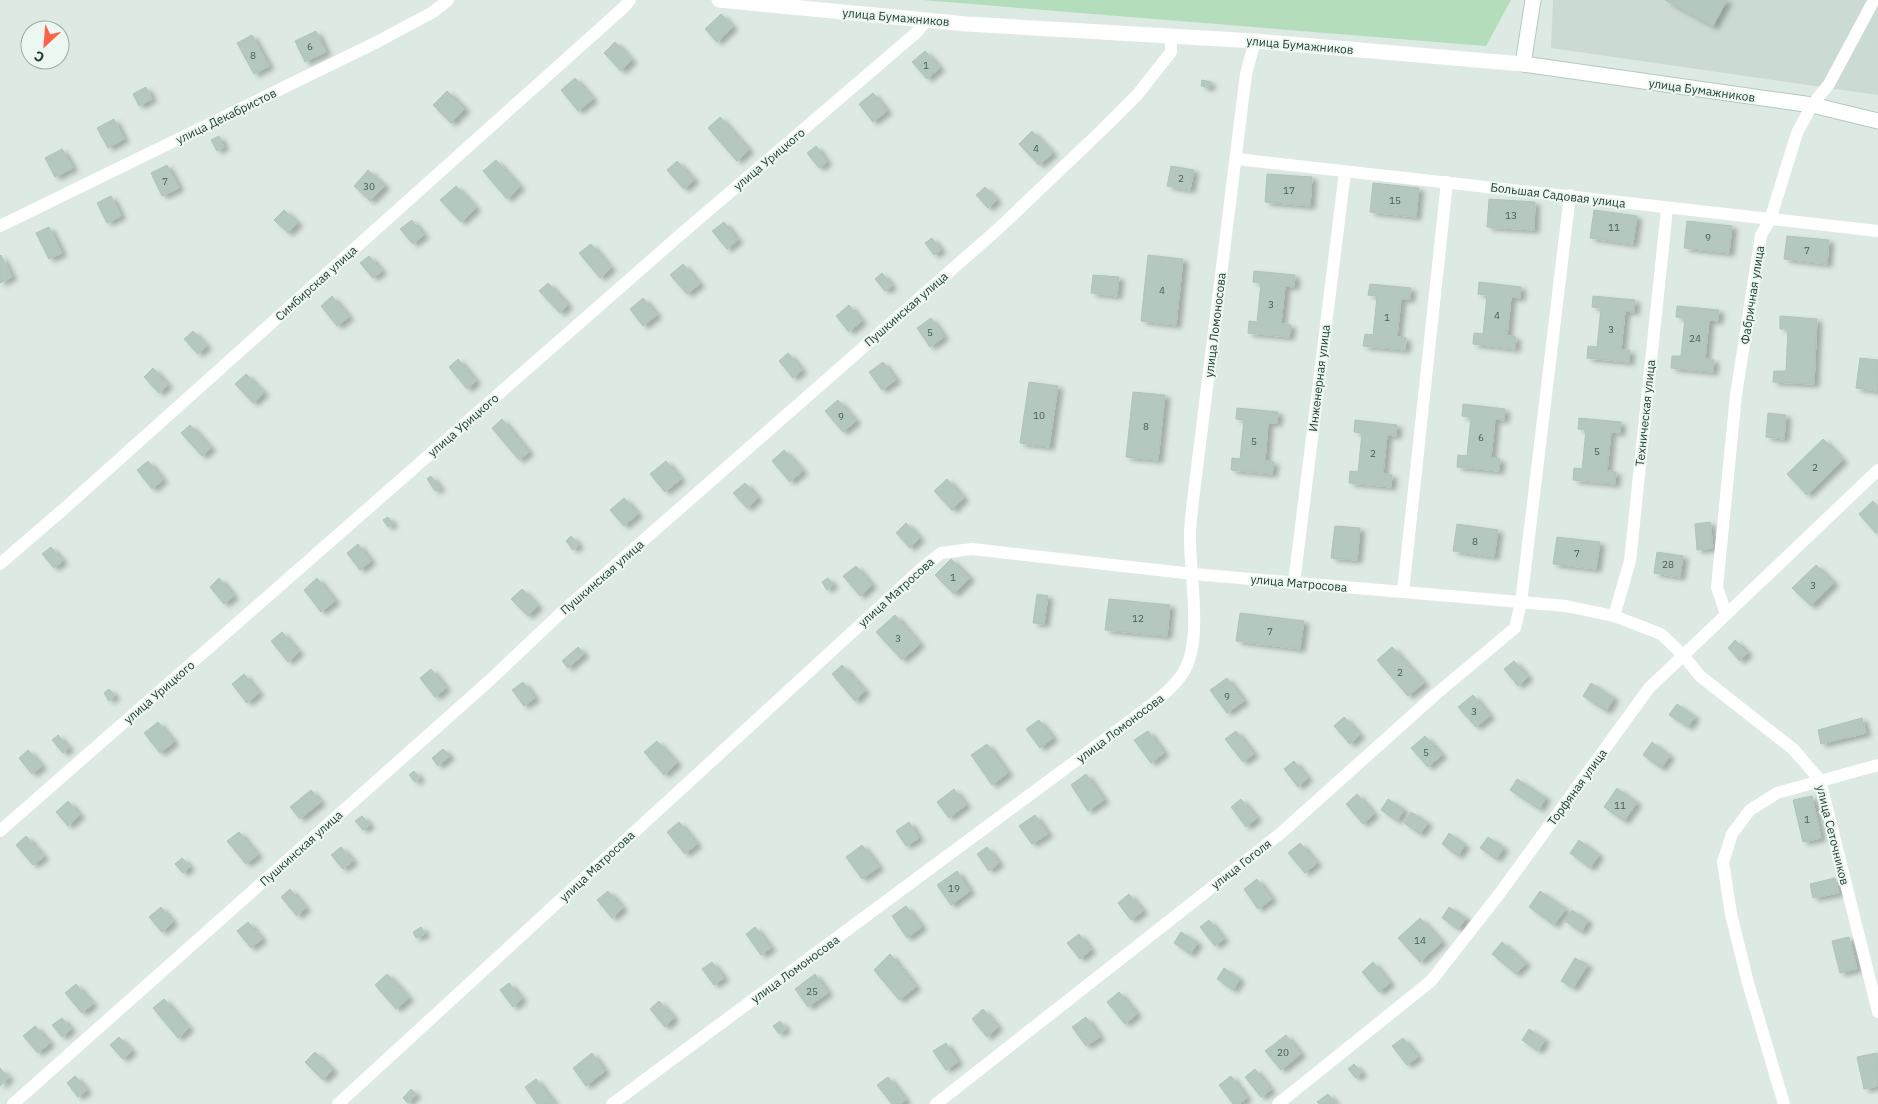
<svg xmlns="http://www.w3.org/2000/svg" width="1878" height="1104" viewBox="0 0 1878 1104" font-family="'IBM Plex Sans',sans-serif">
	<style>
		.built { fill: #cbdad2 }
		.green { fill: #b4ddbb }
		.building { fill: #b5c8be; stroke: #afc4b9; filter: url(#shadow) }
		.lines { fill: none; stroke-linecap: round; stroke-linejoin: round }
		.secondary-casing { stroke: #afcbbe; stroke-width: 17 }
		.minor { stroke: #fff; stroke-width: 12 }
		.tertiary { stroke: #fff; stroke-width: 15 }
		.secondary { stroke: #fff; stroke-width: 15 }
		.labels { text-anchor: middle; dominant-baseline: central; stroke-width: 4; stroke-linejoin: round; paint-order: stroke }
		.number-label { font-size: 10px; fill: #445e54 }
		.street-label { font-size: 12px; fill: #1e3a30; stroke: #edf7f1 }
	</style>
	<defs>
		<filter id="shadow"><feDropShadow dx="5" dy="3" stdDeviation="2.5" flood-color="#0004"/></filter>
	</defs>
	<rect width="100%" height="100%" fill="#ddeae3"/>
	<path class="built" d="M1553,0H1878V95L1551,48Z"/>
	<path class="green" d="M922,0H1511L1486,46Z"/>
	<g class="building">
		<path d="M1665,0H1727L1713,26Z"/>
		<path d="M721,14L733,27L717,42L705,29Z"/>
		<path d="M316,31L326,52L305,62L295,41Z"/>
		<path d="M252,35L269,66L254,74L237,43Z"/>
		<path d="M615,42L632,60L621,71L604,53Z"/>
		<path d="M925,51L940,68L927,79L912,62Z"/>
		<path d="M575,78L593,99L578,111L561,90Z"/>
		<path d="M1202,80L1211,82L1209,88L1201,86Z"/>
		<path d="M146,87L152,99L139,106L133,94Z"/>
		<path d="M447,91L465,109L451,123L433,105Z"/>
		<path d="M873,93L887,111L873,122L859,104Z"/>
		<path d="M720,117L749,150L737,161L708,128Z"/>
		<path d="M114,119L124,139L108,148L97,128Z"/>
		<path d="M1032,131L1053,153L1039,165L1019,144Z"/>
		<path d="M219,136L224,147L217,151L211,140Z"/>
		<path d="M816,146L827,162L819,168L807,153Z"/>
		<path d="M62,149L73,168L55,177L45,158Z"/>
		<path d="M496,160L520,187L507,199L483,171Z"/>
		<path d="M677,161L694,180L684,189L667,170Z"/>
		<path d="M167,165L179,188L162,196L151,173Z"/>
		<path d="M1171,166L1194,170L1190,190L1167,186Z"/>
		<path d="M368,170L385,186L370,201L354,186Z"/>
		<path d="M1267,174L1312,177L1310,206L1265,202Z"/>
		<path d="M1373,183L1419,188L1416,217L1370,212Z"/>
		<path d="M456,186L476,208L461,222L440,200Z"/>
		<path d="M985,187L997,200L988,208L976,195Z"/>
		<path d="M111,196L121,216L107,223L97,203Z"/>
		<path d="M1489,199L1535,202L1534,230L1487,227Z"/>
		<path d="M284,210L298,223L288,233L274,220Z"/>
		<path d="M1594,210L1637,216L1633,244L1590,238Z"/>
		<path d="M412,220L424,235L413,244L400,229Z"/>
		<path d="M1687,221L1732,226L1729,253L1684,248Z"/>
		<path d="M724,222L738,240L727,249L712,231Z"/>
		<path d="M49,227L62,253L49,259L36,233Z"/>
		<path d="M1787,236L1829,240L1827,264L1784,259Z"/>
		<path d="M932,238L941,250L934,255L925,243Z"/>
		<path d="M591,244L611,268L600,278L579,253Z"/>
		<path d="M1,255L12,277L0,283V256Z"/>
		<path d="M1148,255L1183,259L1176,325L1141,321Z"/>
		<path d="M369,256L382,271L373,278L360,263Z"/>
		<path d="M683,264L700,284L687,294L670,275Z"/>
		<path d="M1254,271L1295,275L1294,287L1285,286L1281,324L1291,325L1289,337L1248,333L1249,321L1257,322L1261,283L1253,282Z"/>
		<path d="M882,273L892,286L885,291L875,279Z"/>
		<path d="M1093,275L1119,277L1117,296L1091,293Z"/>
		<path d="M1479,282L1521,287L1520,298L1511,297L1507,336L1516,337L1515,349L1473,344L1474,333L1483,334L1487,295L1478,294Z"/>
		<path d="M548,283L568,305L560,313L539,291Z"/>
		<path d="M1370,284L1411,288L1410,299H1401L1397,337L1406,338L1405,350L1363,346L1365,334L1373,335L1377,296L1368,295Z"/>
		<path d="M332,296L349,317L337,326L321,306Z"/>
		<path d="M1593,296L1635,300L1634,312L1625,311L1621,350H1630L1629,362L1587,358L1588,346L1597,347L1601,308L1592,307Z"/>
		<path d="M643,298L657,315L643,326L630,309Z"/>
		<path d="M849,305L862,321L849,332L836,316Z"/>
		<path d="M1677,306L1719,310L1718,321L1709,320L1705,359L1714,360L1713,372L1671,368L1672,356H1681L1685,318L1676,317Z"/>
		<path d="M1780,316L1817,319L1814,384L1773,382L1774,371H1786L1788,329H1780Z"/>
		<path d="M931,318L944,337L930,347L917,328Z"/>
		<path d="M193,331L207,346L198,354L184,339Z"/>
		<path d="M788,353L802,370L793,378L779,361Z"/>
		<path d="M1860,358L1878,360L1877,391L1856,388Z"/>
		<path d="M458,359L476,381L467,389L449,367Z"/>
		<path d="M883,362L896,380L882,390L869,372Z"/>
		<path d="M153,368L168,385L159,393L144,377Z"/>
		<path d="M246,374L264,393L253,403L235,384Z"/>
		<path d="M1029,382L1058,386L1049,447L1020,443Z"/>
		<path d="M1133,392L1165,395L1158,460L1126,457Z"/>
		<path d="M838,400L856,421L843,432L825,411Z"/>
		<path d="M1463,404L1505,409L1504,420L1495,419L1491,458L1500,459L1499,471L1457,467L1458,455L1467,456L1471,417L1462,416Z"/>
		<path d="M1237,408L1278,412L1277,423H1268L1265,461L1274,462L1272,474L1231,470L1232,458L1240,459L1244,420L1236,419Z"/>
		<path d="M1768,413L1786,415L1784,439L1766,437Z"/>
		<path d="M1579,418L1621,422L1620,433L1611,432L1607,471L1616,472L1615,484L1573,480L1574,468L1582,469L1586,430L1578,429Z"/>
		<path d="M502,419L529,452L519,460L492,428Z"/>
		<path d="M1355,420L1397,425L1396,436L1387,435L1383,474L1392,475L1391,487L1349,483L1350,471L1358,472L1362,433L1354,432Z"/>
		<path d="M190,425L211,448L202,456L181,433Z"/>
		<path d="M1823,439L1843,460L1807,495L1787,474Z"/>
		<path d="M784,450L803,471L790,482L772,461Z"/>
		<path d="M148,461L163,480L152,489L137,470Z"/>
		<path d="M666,461L681,479L665,492L650,474Z"/>
		<path d="M431,476L440,488L435,491L427,479Z"/>
		<path d="M947,479L964,498L952,510L934,491Z"/>
		<path d="M745,483L758,498L747,508L733,493Z"/>
		<path d="M624,498L638,514L624,526L610,510Z"/>
		<path d="M1873,501L1878,507V531L1876,533L1859,514Z"/>
		<path d="M388,517L393,524L388,527L383,520Z"/>
		<path d="M1710,522L1713,548L1697,550L1695,524Z"/>
		<path d="M906,523L920,538L910,548L896,533Z"/>
		<path d="M1457,524L1498,530L1494,557L1453,551Z"/>
		<path d="M1335,526L1360,528L1357,560L1331,558Z"/>
		<path d="M571,536L579,545L573,550L566,541Z"/>
		<path d="M1557,537L1600,542L1596,569L1553,564Z"/>
		<path d="M358,544L371,561L360,570L347,553Z"/>
		<path d="M51,547L63,561L54,568L42,554Z"/>
		<path d="M1657,552L1683,556L1680,577L1654,573Z"/>
		<path d="M951,559L970,578L954,594L935,575Z"/>
		<path d="M1816,565L1834,583L1811,606L1792,588Z"/>
		<path d="M856,566L872,585L860,596L843,576Z"/>
		<path d="M219,578L234,596L224,604L210,587Z"/>
		<path d="M317,578L335,601L321,612L304,590Z"/>
		<path d="M828,578L833,585L827,590L822,582Z"/>
		<path d="M522,589L538,606L528,616L511,599Z"/>
		<path d="M1037,594L1048,596L1044,624L1033,623Z"/>
		<path d="M1109,599L1170,605L1167,636L1105,630Z"/>
		<path d="M1240,613L1304,621L1300,649L1236,641Z"/>
		<path d="M895,615L920,644L902,660L876,632Z"/>
		<path d="M282,632L299,652L288,662L271,641Z"/>
		<path d="M1735,640L1748,653L1740,661L1728,648Z"/>
		<path d="M578,647L584,654L568,668L562,661Z"/>
		<path d="M1392,647L1424,683L1408,696L1377,660Z"/>
		<path d="M1514,661L1528,677L1518,686L1504,669Z"/>
		<path d="M842,665L865,691L855,701L832,674Z"/>
		<path d="M431,669L446,688L435,697L420,678Z"/>
		<path d="M244,674L259,693L247,703L232,684Z"/>
		<path d="M1227,678L1244,701L1227,713L1210,690Z"/>
		<path d="M523,682L535,698L524,706L512,690Z"/>
		<path d="M1591,683L1614,698L1606,711L1583,696Z"/>
		<path d="M109,689L115,696L109,701L104,693Z"/>
		<path d="M1473,695L1490,716L1476,727L1458,707Z"/>
		<path d="M1677,704L1695,717L1688,727L1669,715Z"/>
		<path d="M1344,717L1360,735L1350,744L1334,726Z"/>
		<path d="M1862,718L1866,733L1821,744L1818,730Z"/>
		<path d="M1039,720L1053,738L1040,748L1026,729Z"/>
		<path d="M158,722L174,742L160,753L144,733Z"/>
		<path d="M1148,731L1164,753L1151,763L1134,740Z"/>
		<path d="M1236,731L1254,754L1243,762L1225,739Z"/>
		<path d="M58,735L69,748L63,753L52,740Z"/>
		<path d="M1425,736L1442,755L1428,767L1411,748Z"/>
		<path d="M657,741L677,763L664,775L644,752Z"/>
		<path d="M1652,742L1670,756L1661,768L1643,755Z"/>
		<path d="M987,744L1008,773L992,785L971,755Z"/>
		<path d="M443,749L450,756L438,766L432,758Z"/>
		<path d="M28,750L42,766L32,774L19,758Z"/>
		<path d="M1294,761L1308,778L1298,787L1284,769Z"/>
		<path d="M414,771L420,778L415,782L409,775Z"/>
		<path d="M1086,774L1104,800L1088,811L1071,785Z"/>
		<path d="M1517,779L1546,798L1539,809L1510,790Z"/>
		<path d="M1617,788L1637,803L1624,821L1604,807Z"/>
		<path d="M954,789L966,805L949,818L937,802Z"/>
		<path d="M311,790L321,802L300,819L290,807Z"/>
		<path d="M1357,794L1374,814L1363,824L1346,804Z"/>
		<path d="M1812,796L1821,838L1803,842L1793,800Z"/>
		<path d="M1241,799L1257,818L1246,827L1231,807Z"/>
		<path d="M1388,799L1404,810L1397,821L1381,810Z"/>
		<path d="M68,801L80,815L68,826L56,812Z"/>
		<path d="M1411,812L1428,823L1420,834L1404,823Z"/>
		<path d="M1035,815L1048,834L1032,844L1019,826Z"/>
		<path d="M362,816L370,825L363,830L355,821Z"/>
		<path d="M679,822L697,844L685,854L667,832Z"/>
		<path d="M909,822L919,838L906,846L896,831Z"/>
		<path d="M239,832L258,855L246,864L227,841Z"/>
		<path d="M1449,833L1465,845L1458,856L1442,844Z"/>
		<path d="M26,836L44,857L33,865L16,845Z"/>
		<path d="M1488,837L1504,848L1496,859L1480,848Z"/>
		<path d="M1579,840L1599,855L1590,868L1570,853Z"/>
		<path d="M1300,843L1317,863L1305,873L1288,853Z"/>
		<path d="M862,845L879,867L862,879L846,857Z"/>
		<path d="M341,847L353,861L343,869L331,855Z"/>
		<path d="M987,847L999,863L989,871L977,854Z"/>
		<path d="M182,858L190,867L183,873L175,864Z"/>
		<path d="M957,871L970,891L951,905L937,885Z"/>
		<path d="M1835,878L1839,893L1813,898L1810,884Z"/>
		<path d="M1257,879L1272,899L1258,909L1244,889Z"/>
		<path d="M290,889L306,908L297,916L281,897Z"/>
		<path d="M608,891L623,908L612,918L597,900Z"/>
		<path d="M1540,891L1566,909L1554,925L1529,907Z"/>
		<path d="M1129,894L1143,911L1131,920L1118,903Z"/>
		<path d="M906,906L922,927L907,938L892,916Z"/>
		<path d="M161,907L173,922L162,932L149,917Z"/>
		<path d="M1449,907L1466,918L1458,929L1442,918Z"/>
		<path d="M1572,910L1588,921L1581,932L1565,921Z"/>
		<path d="M1420,918L1442,942L1420,962L1398,938Z"/>
		<path d="M1209,920L1224,939L1215,946L1200,927Z"/>
		<path d="M248,922L262,939L251,948L237,931Z"/>
		<path d="M421,927L425,934L416,938L413,932Z"/>
		<path d="M755,927L771,948L761,955L746,934Z"/>
		<path d="M1181,932L1198,943L1190,954L1174,943Z"/>
		<path d="M1079,934L1091,950L1080,959L1067,943Z"/>
		<path d="M1849,937L1857,969L1840,973L1832,941Z"/>
		<path d="M1502,942L1526,963L1516,974L1492,954Z"/>
		<path d="M890,954L916,987L899,1000L874,970Z"/>
		<path d="M1575,958L1588,965L1573,988L1561,981Z"/>
		<path d="M712,962L724,978L714,985L702,969Z"/>
		<path d="M1373,962L1390,983L1379,992L1362,972Z"/>
		<path d="M1224,968L1240,979L1233,990L1217,979Z"/>
		<path d="M387,974L409,998L396,1009L375,985Z"/>
		<path d="M815,974L828,993L808,1007L795,989Z"/>
		<path d="M509,983L522,999L513,1007L500,990Z"/>
		<path d="M76,984L93,1004L82,1013L65,993Z"/>
		<path d="M1119,992L1137,1014L1125,1024L1107,1002Z"/>
		<path d="M164,999L189,1028L178,1038L153,1008Z"/>
		<path d="M659,1001L674,1018L665,1027L650,1009Z"/>
		<path d="M983,1009L998,1027L987,1037L972,1019Z"/>
		<path d="M1086,1017L1100,1037L1086,1046L1072,1027Z"/>
		<path d="M62,1018L71,1029L62,1037L52,1025Z"/>
		<path d="M780,1021L786,1029L779,1034L773,1026Z"/>
		<path d="M35,1026L50,1043L38,1053L23,1036Z"/>
		<path d="M1529,1029L1545,1040L1538,1051L1522,1040Z"/>
		<path d="M1286,1035L1301,1054L1281,1070L1265,1051Z"/>
		<path d="M119,1037L132,1051L123,1059L110,1045Z"/>
		<path d="M1403,1038L1418,1057L1407,1065L1392,1046Z"/>
		<path d="M946,1043L958,1062L946,1070L933,1051Z"/>
		<path d="M315,1052L333,1070L323,1080L305,1062Z"/>
		<path d="M592,1053L605,1071L586,1086L573,1068Z"/>
		<path d="M1877,1053L1878,1086L1864,1089L1857,1057Z"/>
		<path d="M1354,1064L1362,1073L1356,1078L1348,1069Z"/>
		<path d="M0,1068L9,1078L0,1086Z"/>
		<path d="M1255,1069L1271,1090L1261,1097L1245,1077Z"/>
		<path d="M75,1076L87,1090L78,1097L67,1083Z"/>
		<path d="M1231,1076L1247,1098L1239,1104H1233L1219,1085Z"/>
		<path d="M888,1077L906,1100L902,1104H892L877,1085Z"/>
		<path d="M536,1079L555,1104H537L525,1087Z"/>
		<path d="M411,1089L416,1094L408,1103L403,1098Z"/>
		<path d="M1328,1094L1336,1104H1319L1317,1102Z"/>
	</g>
	<g class="lines">
		<g class="secondary-casing">
			<path id="secondary" d="M1533,0L1523,64L1812,105L1878,121"/>
		</g>
		<g class="minor">
			<path d="M1237,159L1878,231"/>
			<path d="M0,226L377,42L433,12L448,0"/>
			<path d="M0,564L66,507L623,8L630,0"/>
			<path d="M1294,583L1345,172"/>
			<path d="M1403,592L1447,182"/>
			<path d="M1726,614L1717,587L1736,395L1761,235L1770,220L1797,133L1812,105L1829,84L1874,0"/>
			<path d="M1614,616L1630,561L1667,209"/>
			<path d="M0,831L680,235L916,33L927,20"/>
			<path d="M13,1104L489,681L564,610L998,229L1102,130L1137,95L1171,52V36"/>
			<path d="M338,1104L922,568L941,553L972,549L1193,574L1566,606L1614,616L1661,634L1683,655L1700,676L1793,749L1820,780L1878,1012"/>
			<path d="M612,1104L1135,717C1152,704 1171,691 1183,673C1204,640 1189,573 1190,535C1190,524 1192,512 1193,500L1246,74L1255,41"/>
			<path d="M936,1104L1281,833L1436,694L1515,628L1521,603L1570,195"/>
			<path d="M1278,1104L1431,981L1500,893L1649,688L1878,470"/>
			<path d="M1784,1104L1748,983L1731,914L1723,862L1732,834L1750,810L1777,793L1878,765"/>
		</g>
		<path class="tertiary" d="M719,0L967,24L1255,41L1523,64"/>
		<use href="#secondary" class="secondary"/>
	</g>
	<g class="labels">
		<g class="number-label">
			<text x="310" y="46">6</text>
			<text x="253" y="55">8</text>
			<text x="926" y="65">1</text>
			<text x="1036" y="148">4</text>
			<text x="1181" y="178">2</text>
			<text x="165" y="181">7</text>
			<text x="369" y="186">30</text>
			<text x="1289" y="190">17</text>
			<text x="1395" y="200">15</text>
			<text x="1511" y="215">13</text>
			<text x="1614" y="227">11</text>
			<text x="1708" y="237">9</text>
			<text x="1807" y="250">7</text>
			<text x="1162" y="290">4</text>
			<text x="1271" y="304">3</text>
			<text x="1497" y="315">4</text>
			<text x="1387" y="317">1</text>
			<text x="1611" y="329">3</text>
			<text x="930" y="332">5</text>
			<text x="1695" y="338">24</text>
			<text x="1039" y="415">10</text>
			<text x="841" y="416">9</text>
			<text x="1146" y="426">8</text>
			<text x="1481" y="437">6</text>
			<text x="1254" y="441">5</text>
			<text x="1597" y="451">5</text>
			<text x="1373" y="453">2</text>
			<text x="1815" y="467">2</text>
			<text x="1475" y="541">8</text>
			<text x="1577" y="553">7</text>
			<text x="1668" y="564">28</text>
			<text x="953" y="577">1</text>
			<text x="1813" y="585">3</text>
			<text x="1138" y="618">12</text>
			<text x="1270" y="631">7</text>
			<text x="898" y="638">3</text>
			<text x="1400" y="672">2</text>
			<text x="1227" y="696">9</text>
			<text x="1474" y="711">3</text>
			<text x="1426" y="752">5</text>
			<text x="1620" y="805">11</text>
			<text x="1807" y="819">1</text>
			<text x="954" y="888">19</text>
			<text x="1420" y="940">14</text>
			<text x="812" y="991">25</text>
			<text x="1283" y="1052">20</text>
		</g>
		<g class="street-label">
			<text transform="translate(896 17) rotate(5)">улица Бумажников</text>
			<text transform="translate(1300 45) rotate(5)">улица Бумажников</text>
			<text transform="translate(1702 90) rotate(8)">улица Бумажников</text>
			<text transform="translate(226 116) rotate(-26)">улица Декабристов</text>
			<text transform="translate(769 159) rotate(-40)">улица Урицкого</text>
			<text transform="translate(1558 195) rotate(7)">Большая Садовая улица</text>
			<text transform="translate(316 283) rotate(-42)">Симбирская улица</text>
			<text transform="translate(1752 295) rotate(-81)">Фабричная улица</text>
			<text transform="translate(906 309) rotate(-41)">Пушкинская улица</text>
			<text transform="translate(1215 325) rotate(-83)">улица Ломоносова</text>
			<text transform="translate(1319 378) rotate(-83)">Инженерная улица</text>
			<text transform="translate(1645 413) rotate(-84)">Техническая улица</text>
			<text transform="translate(463 425) rotate(-41)">улица Урицкого</text>
			<text transform="translate(602 577) rotate(-41)">Пушкинская улица</text>
			<text transform="translate(1299 583) rotate(5)">улица Матросова</text>
			<text transform="translate(896 592) rotate(-42)">улица Матросова</text>
			<text transform="translate(159 692) rotate(-41)">улица Урицкого</text>
			<text transform="translate(1120 728) rotate(-37)">улица Ломоносова</text>
			<text transform="translate(1577 787) rotate(-54)">Торфяная улица</text>
			<text transform="translate(1833 835) rotate(76)">улица Сеточников</text>
			<text transform="translate(301 848) rotate(-42)">Пушкинская улица</text>
			<text transform="translate(1241 864) rotate(-38)">улица Гоголя</text>
			<text transform="translate(597 866) rotate(-43)">улица Матросова</text>
			<text transform="translate(795 969) rotate(-36)">улица Ломоносова</text>
		</g>
	</g>
	<g transform="translate(45 45) rotate(206)"><circle r="24" fill="#edf7f1" stroke="#9aaba4"/>
	<path d="M0-4L9 19L0 12L-9 19Z" fill="#fb6449"/>
	<text y="-8" font-size="14" font-weight="bold" text-anchor="middle" fill="#1e3a30">С</text>
	</g>
</svg>
